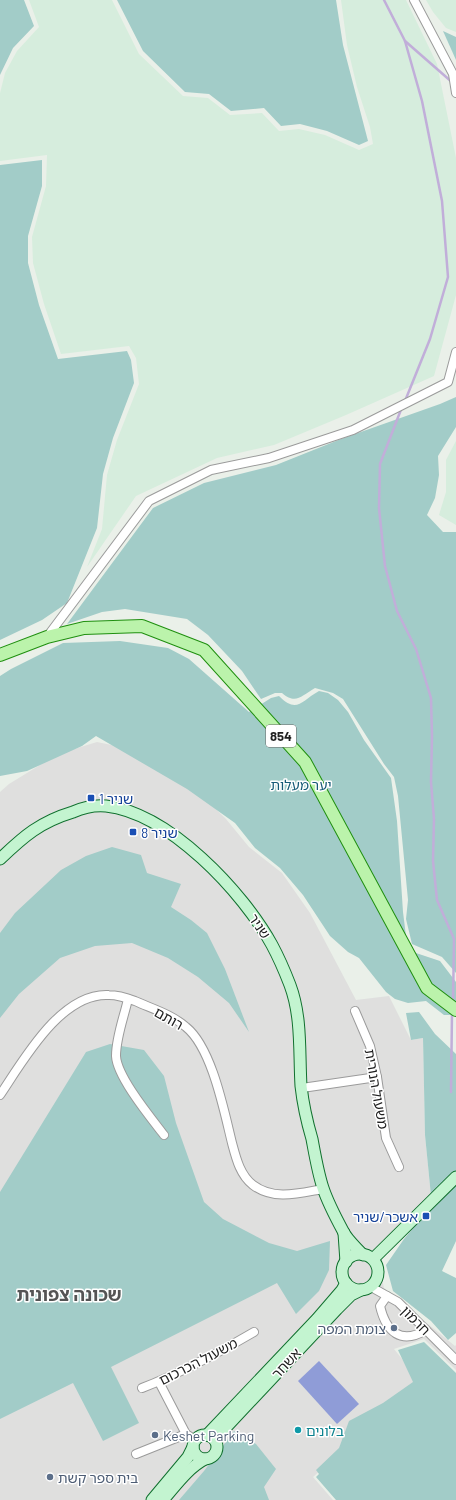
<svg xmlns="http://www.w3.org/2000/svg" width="456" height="1500" viewBox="0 0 456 1500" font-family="Barlow,'Noto Sans Hebrew',sans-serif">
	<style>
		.residential { fill: #dfdfde }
		.farmland { fill: #d6eddd }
		.forest { fill: #a2ccc8 }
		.pitch { fill: #8f9cd7 }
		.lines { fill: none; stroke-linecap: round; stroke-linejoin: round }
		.stream { stroke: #c1aed9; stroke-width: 2.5 }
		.street-casing { stroke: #9b9b9b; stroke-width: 10 }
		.secondary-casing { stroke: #10702e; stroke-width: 13 }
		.primary-casing { stroke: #1f8f0f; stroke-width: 14 }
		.street { stroke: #fff; stroke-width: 8 }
		.secondary { stroke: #c3f4d0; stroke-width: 11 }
		.primary { stroke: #bbf3ab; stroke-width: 12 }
		.transit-dot { fill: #1a4fb4; stroke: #fff; stroke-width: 1.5 }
		.service-dot { fill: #5c6f8a; stroke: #fff; stroke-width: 1.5 }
		.culture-dot { fill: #0f9aa8; stroke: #fff; stroke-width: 1.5 }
		.labels { text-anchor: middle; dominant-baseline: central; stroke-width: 3; stroke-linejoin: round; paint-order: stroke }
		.shield { fill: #fff; stroke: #646464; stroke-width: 1 }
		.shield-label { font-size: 13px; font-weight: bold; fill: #212121 }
		.park-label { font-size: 14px; fill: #175b77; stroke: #fff }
		.transit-label { font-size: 14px; fill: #164399; stroke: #fff; text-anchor: start }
		.street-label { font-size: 14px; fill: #212121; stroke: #fff }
		.service-label { font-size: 14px; fill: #4e5e75; stroke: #fff; text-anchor: start }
		.culture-label { font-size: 14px; fill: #0d838f; stroke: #fff; text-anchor: start }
		.district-label { font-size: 18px; font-weight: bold; fill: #545454; stroke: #fff }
	</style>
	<rect width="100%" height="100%" fill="#eaf0e9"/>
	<path class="residential" d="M97,742L140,751L182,776L226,819L249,847L282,873L310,913L356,1000L389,996L411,1040L423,1038L425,1135L432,1206L382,1255L381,1274L384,1288L455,1346L456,1345V1370L424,1339L394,1349L420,1381L343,1435L344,1449L313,1477L333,1500H0V792L9,784L58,754Z"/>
	<g class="farmland">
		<path d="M29,0H112L139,54L183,96L208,98L230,115L262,113L279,131L299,129L325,135L359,150L373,144L370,127L357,87L347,45L341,0H406L437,64L456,158V295L434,376L346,415L274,445L217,458L136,496L87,567L102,529L107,475L117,440L139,384L136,358L129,346L61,354L44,304L33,263L32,237L46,186L47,155L0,161V93L5,73L17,51L39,27Z"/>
		<path d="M426,0H456V32L446,28L433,12Z"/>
		<path d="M456,441V525L439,515L446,492V460Z"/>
	</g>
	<g class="forest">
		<path d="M0,0H24L34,26L13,48L0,75Z"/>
		<path d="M117,0H336L343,45L368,141L359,145L327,131L300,124L281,126L264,108L231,111L209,94L185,92L143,51Z"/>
		<path d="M443,31L456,37V60Z"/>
		<path d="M42,160V186L28,236V263L39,305L58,359L127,351L131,360L134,383L113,438L103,474L97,528L67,603L42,620L0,640V165Z"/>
		<path d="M456,397V427L438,456L439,475L435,498L427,515L443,532H456V973L442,957L412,944L406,919L408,900L398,796L394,777L384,764L343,699L333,693L315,688C301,696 296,705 282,693H275L261,699L242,671L208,635L187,619L125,609L102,612L67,624L153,508L204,483L276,465L341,439L440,404Z"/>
		<path d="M120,641L168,648L189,659L249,712L271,698L279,696C297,714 301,701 319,691L328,693L338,700L348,712L364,740L391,778L397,821L403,912L408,952H413L440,961L456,982V1015H444L426,1001L408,1003L395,999L386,992L359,958L348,952L330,936L303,895L280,868L255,848L235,823L187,789L96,736L82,746L27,771L0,776V676L11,669L63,643Z"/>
		<path d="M112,847L141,855L147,873L181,884L171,907L191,920L207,933L225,969L249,1032L229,1003L198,977L168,958L132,943L95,946L60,958L19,994L0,1018V933L15,913L61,870L86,856Z"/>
		<path d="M419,1012L435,1034L456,1054V1241L442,1271L456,1278V1333L448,1340L431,1321L393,1291L386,1265L404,1239L432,1206L425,1135L423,1038L411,1040L406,1013Z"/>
		<path d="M110,1044L144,1050L164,1076L176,1123L204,1202L223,1219L269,1243L297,1251L330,1241L329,1270L319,1291L296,1314L277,1283L111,1367L139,1423L103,1441L73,1383L0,1419V1192L86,1052Z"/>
		<path d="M424,1342L456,1373V1500H336L316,1477L319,1474L316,1470L339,1448L349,1421L383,1403L413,1382L398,1350Z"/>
		<path d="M234,1431L256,1444L276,1469L264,1487L269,1500H179L204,1471Z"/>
	</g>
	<path class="pitch" d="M319,1361L359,1404L337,1424L298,1381Z"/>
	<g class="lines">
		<g class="stream">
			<path d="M384,0L405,41L422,101L442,201L448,277L430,339L405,401"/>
			<path d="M405,41L453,83"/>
			<path d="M402,407L380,464L379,508L385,566L397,611L416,649L431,698L432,736L431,782L434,819L433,861L437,900L454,939L453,1003"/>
			<path d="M451,1092L452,1012"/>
		</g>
		<g class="street-casing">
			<g id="street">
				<path d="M414,0L453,74L456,93"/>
				<path d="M47,637L149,501L211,470L269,458L353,430L448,382L456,352"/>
				<path d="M128,999C124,1017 116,1037 116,1056C117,1077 151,1118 164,1135"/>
				<path d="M355,1011L370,1046L377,1077L386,1138L399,1167"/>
				<path d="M302,1088L377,1077"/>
				<path d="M0,1095C23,1061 61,992 109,995C117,995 127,998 135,1001C153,1009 171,1014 186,1027C212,1048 224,1111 232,1143C236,1158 240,1175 253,1185C274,1201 300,1193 323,1189"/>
				<path d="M371,1287L398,1302L456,1360"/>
				<path d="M387,1296L380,1306C386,1332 401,1345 426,1330"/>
				<path d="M159,1382L186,1434L195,1440"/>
				<path d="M142,1388C181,1373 218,1353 254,1332"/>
				<path d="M136,1454L186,1434"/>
			</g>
		</g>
		<g class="secondary-casing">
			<g id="secondary">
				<path d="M0,859C24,836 40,822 73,812C82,808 95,805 106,806C169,813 243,892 272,945C279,958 285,972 290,985C302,1017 299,1052 301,1086C303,1104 307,1122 312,1139C315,1155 318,1173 323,1188C328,1203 336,1218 343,1231C347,1240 356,1247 363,1255"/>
				<path d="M344,1233L346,1262"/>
				<circle cx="360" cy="1272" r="18"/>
				<path d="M373,1259L456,1177"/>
				<circle cx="205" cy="1447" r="12"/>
				<path d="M207,1435L317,1319L342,1290L346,1283"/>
				<path d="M215,1439L337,1309L351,1295L361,1290"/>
				<path d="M152,1500L188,1457L193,1447"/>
				<path d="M163,1500C176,1485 188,1468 205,1459"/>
			</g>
		</g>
		<g class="primary-casing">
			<path id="primary" d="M0,655L47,637L84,628L142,626L204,650L305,762L427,988L456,1010"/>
		</g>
		<use href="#street" class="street"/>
		<use href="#secondary" class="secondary"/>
		<use href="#primary" class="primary"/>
	</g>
	<g class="transit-dot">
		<rect x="87" y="794" width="8" height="8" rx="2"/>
		<rect x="129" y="828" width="8" height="8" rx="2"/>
		<rect x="422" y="1212" width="8" height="8" rx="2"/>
	</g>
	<g class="service-dot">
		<circle cx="394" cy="1328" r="4"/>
		<circle cx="155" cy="1435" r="4"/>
		<circle cx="50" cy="1477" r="4"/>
	</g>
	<circle class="culture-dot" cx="298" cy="1430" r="4"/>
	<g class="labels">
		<rect class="shield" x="266" y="725" width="30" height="22" rx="3"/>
		<g class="shield-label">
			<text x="281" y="736">854</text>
		</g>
		<g class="park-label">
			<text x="301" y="784">יער מעלות</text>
		</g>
		<g class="transit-label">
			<text x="99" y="798">שניר 1</text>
			<text x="141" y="832">שניר 8</text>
			<text x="418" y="1216" text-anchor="end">אשכר/שניר</text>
		</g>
		<g class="street-label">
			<text transform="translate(260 926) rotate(56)">שניר</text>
			<text transform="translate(169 1018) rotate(29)">רותם</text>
			<text transform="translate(377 1089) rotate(80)">משעול הנורית</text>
			<text transform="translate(416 1320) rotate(45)">חרמון</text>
			<text transform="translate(198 1361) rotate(-27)">משעול הכרכום</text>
			<text transform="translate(286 1363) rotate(-47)">אשחר</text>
		</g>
		<g class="service-label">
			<text x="386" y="1328" text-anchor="end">צומת המפה</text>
			<text x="163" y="1435">Keshet Parking</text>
			<text x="58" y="1477">בית ספר קשת</text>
		</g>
		<g class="culture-label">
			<text x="306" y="1430">בלונים</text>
		</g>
		<g class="district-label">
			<text x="69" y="1294">שכונה צפונית</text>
		</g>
	</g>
</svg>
